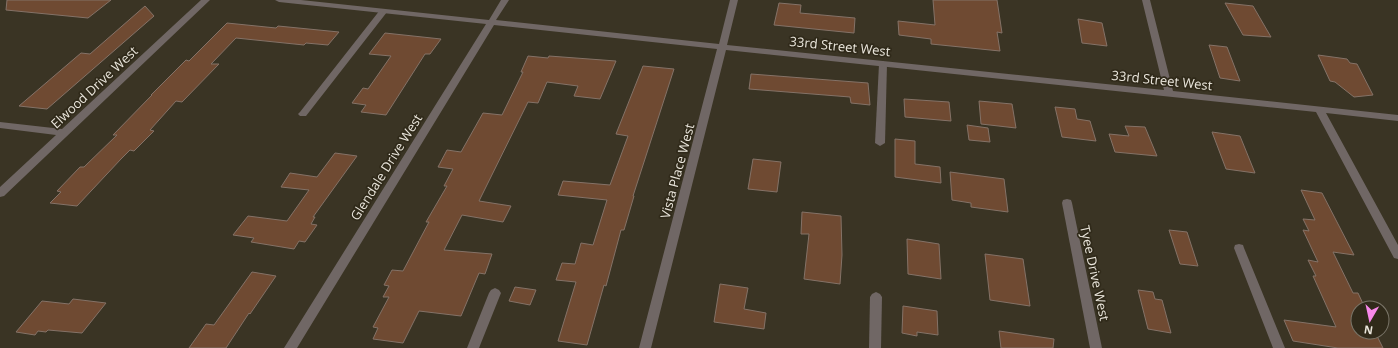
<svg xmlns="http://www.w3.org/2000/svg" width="1398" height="348" viewBox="0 0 1398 348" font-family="'Open Sans',sans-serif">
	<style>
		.building { fill: #6f4a32; stroke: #847267 }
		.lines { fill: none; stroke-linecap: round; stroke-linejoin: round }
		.lane { fill: #706765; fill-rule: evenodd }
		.street { fill: #706765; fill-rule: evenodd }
		.labels { text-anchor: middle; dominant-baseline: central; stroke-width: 3.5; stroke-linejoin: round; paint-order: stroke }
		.street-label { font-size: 13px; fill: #eae6dc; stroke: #302a1a }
	</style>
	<rect width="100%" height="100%" fill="#3a3424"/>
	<g class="building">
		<path d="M7,0H111L88,18L6,10Z"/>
		<path d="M933,0H997L1002,33L997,32L1000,51L931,44V39L899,35L898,21L935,25Z"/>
		<path d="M779,3L801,5L800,13L855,18L854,33L774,25Z"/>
		<path d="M1225,3L1253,6L1271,37L1243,35Z"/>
		<path d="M145,6L154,16L47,109L19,106L81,53L90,54Z"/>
		<path d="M1078,19L1102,23L1107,46L1082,43Z"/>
		<path d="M227,23L276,28L278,26L339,32L328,45L306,43L304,45L236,38L211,64H219L182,102L176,101L150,130L154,131L134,151L130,150L121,159L77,206L50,203L61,192L57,191L80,167H84L117,135H113L152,95H151L186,60L189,61Z"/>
		<path d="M385,33L441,39L430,54H425L386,115L361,112L366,105L352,103L363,88L368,89L391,56L369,54Z"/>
		<path d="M1209,45L1227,47L1240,81L1220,78Z"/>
		<path d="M1318,55L1347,59L1350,63L1357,64L1373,95L1354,97L1335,82L1330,81Z"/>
		<path d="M528,56L548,58L549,56L616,61L600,99L574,96L578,86L547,82L538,103L528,102L479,201L511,206L503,222L462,215L444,250L492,254L485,274L479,273L461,316L419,311L403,343L373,339L378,328L373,327L389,297H383L389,286L384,285L392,270L403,271L429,222H426L447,186H444L453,169L438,167L447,150L461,152L483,113L502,115L523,72H521Z"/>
		<path d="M643,66L674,69L633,196H634L624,230H621L606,286L604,285L587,345L558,341L576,282L556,280L562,263L575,264L581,243L593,245L607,200L558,195L563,181L610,185L628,136L616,134Z"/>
		<path d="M751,74L868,83L870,105L851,103L850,97L749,89Z"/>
		<path d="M904,99L949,102L951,121L905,117Z"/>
		<path d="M979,101L1012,104L1016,128L981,124Z"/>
		<path d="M1055,107L1075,109L1077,119L1090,121L1096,141L1062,137Z"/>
		<path d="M967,125L988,128L990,142L969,140Z"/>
		<path d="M1125,126L1145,127L1157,156L1115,152L1109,134L1129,136Z"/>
		<path d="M1212,132L1240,136L1255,173L1226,169Z"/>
		<path d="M895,139L915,141V164L940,167L941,183L895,177Z"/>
		<path d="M335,153L357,156L313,217H315L311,224L317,225L305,242L299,241L294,249L251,242L254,238L233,235L248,216L287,221L309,190L281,187L290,173L317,177Z"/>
		<path d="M753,159L781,162L777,192L748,189Z"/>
		<path d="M950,172L1004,179L1008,212L971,207V203L952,200Z"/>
		<path d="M1301,190L1322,193L1354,255L1333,252L1353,293H1358L1365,308H1358V332H1375L1383,348H1338L1293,341L1284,320L1336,327L1313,276H1316L1308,260L1318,262L1303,230L1309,231L1303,219L1315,220Z"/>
		<path d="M802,212L841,216L842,255L840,284L804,279L809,234H801Z"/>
		<path d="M1169,230L1187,232L1198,266L1180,264Z"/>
		<path d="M907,239L939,244L941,279L908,274Z"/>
		<path d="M985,254L1023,259L1030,306L990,300Z"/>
		<path d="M252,272L276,276L250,314L249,313L226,348H189L206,324L214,325Z"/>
		<path d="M720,284L748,288L744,309L766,313L764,329L714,322Z"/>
		<path d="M515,287L536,290L530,305L509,301Z"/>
		<path d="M1138,290L1153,292L1155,299L1162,300L1171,333L1148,329Z"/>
		<path d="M73,299L106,303L82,333L48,330L46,332L38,331L35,335L16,332L42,301L69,304Z"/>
		<path d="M903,306L937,311L938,335L917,332V336L902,333Z"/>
		<path d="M999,331L1054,339L1053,348H1001Z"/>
	</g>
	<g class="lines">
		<g class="lane">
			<path d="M380,10H386L387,12L306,116H300L298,114L300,112Z"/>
			<path d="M883,61L887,64L885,143L880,146L875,143L879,64Z"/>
			<path d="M1239,244L1243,245L1244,248L1285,348H1273L1234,248L1235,245Z"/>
			<path d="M495,288L499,290L501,293L479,348H467L489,293L491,290Z"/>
			<path d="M876,292L880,294L882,297L881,348H869L870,297L872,294Z"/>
		</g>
		<g class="street">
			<path d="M201,0H210L4,196L0,197V187L56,135L0,128V122L62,129Z"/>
			<path d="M275,0H301L489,20L501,0H509L496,20L719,44L730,0H738L727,45L1164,90L1142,0H1150L1173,91L1398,115V121L1326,113L1398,245V259L1394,258L1316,112L726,50L651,348H639L717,49L494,25L297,348H284L486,24L279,2Z"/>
			<path d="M1067,199L1071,200L1072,203L1102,348H1090L1062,203L1063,200Z"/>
		</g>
	</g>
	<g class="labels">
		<g class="street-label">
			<text transform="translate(840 46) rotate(6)">33rd Street West</text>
			<text transform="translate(1162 80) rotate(6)">33rd Street West</text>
			<text transform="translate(94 87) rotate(-43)">Elwood Drive West</text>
			<text transform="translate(386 167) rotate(-58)">Glendale Drive West</text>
			<text transform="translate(677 171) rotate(-75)">Vista Place West</text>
			<text transform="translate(1095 273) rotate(78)">Tyee Drive West</text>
		</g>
	</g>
	<g transform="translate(1370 320) rotate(189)"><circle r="19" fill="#302a1a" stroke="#7a7568"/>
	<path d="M0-3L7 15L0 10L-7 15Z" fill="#f888ea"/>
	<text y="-6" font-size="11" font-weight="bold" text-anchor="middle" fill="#eae6dc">N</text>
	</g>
</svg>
